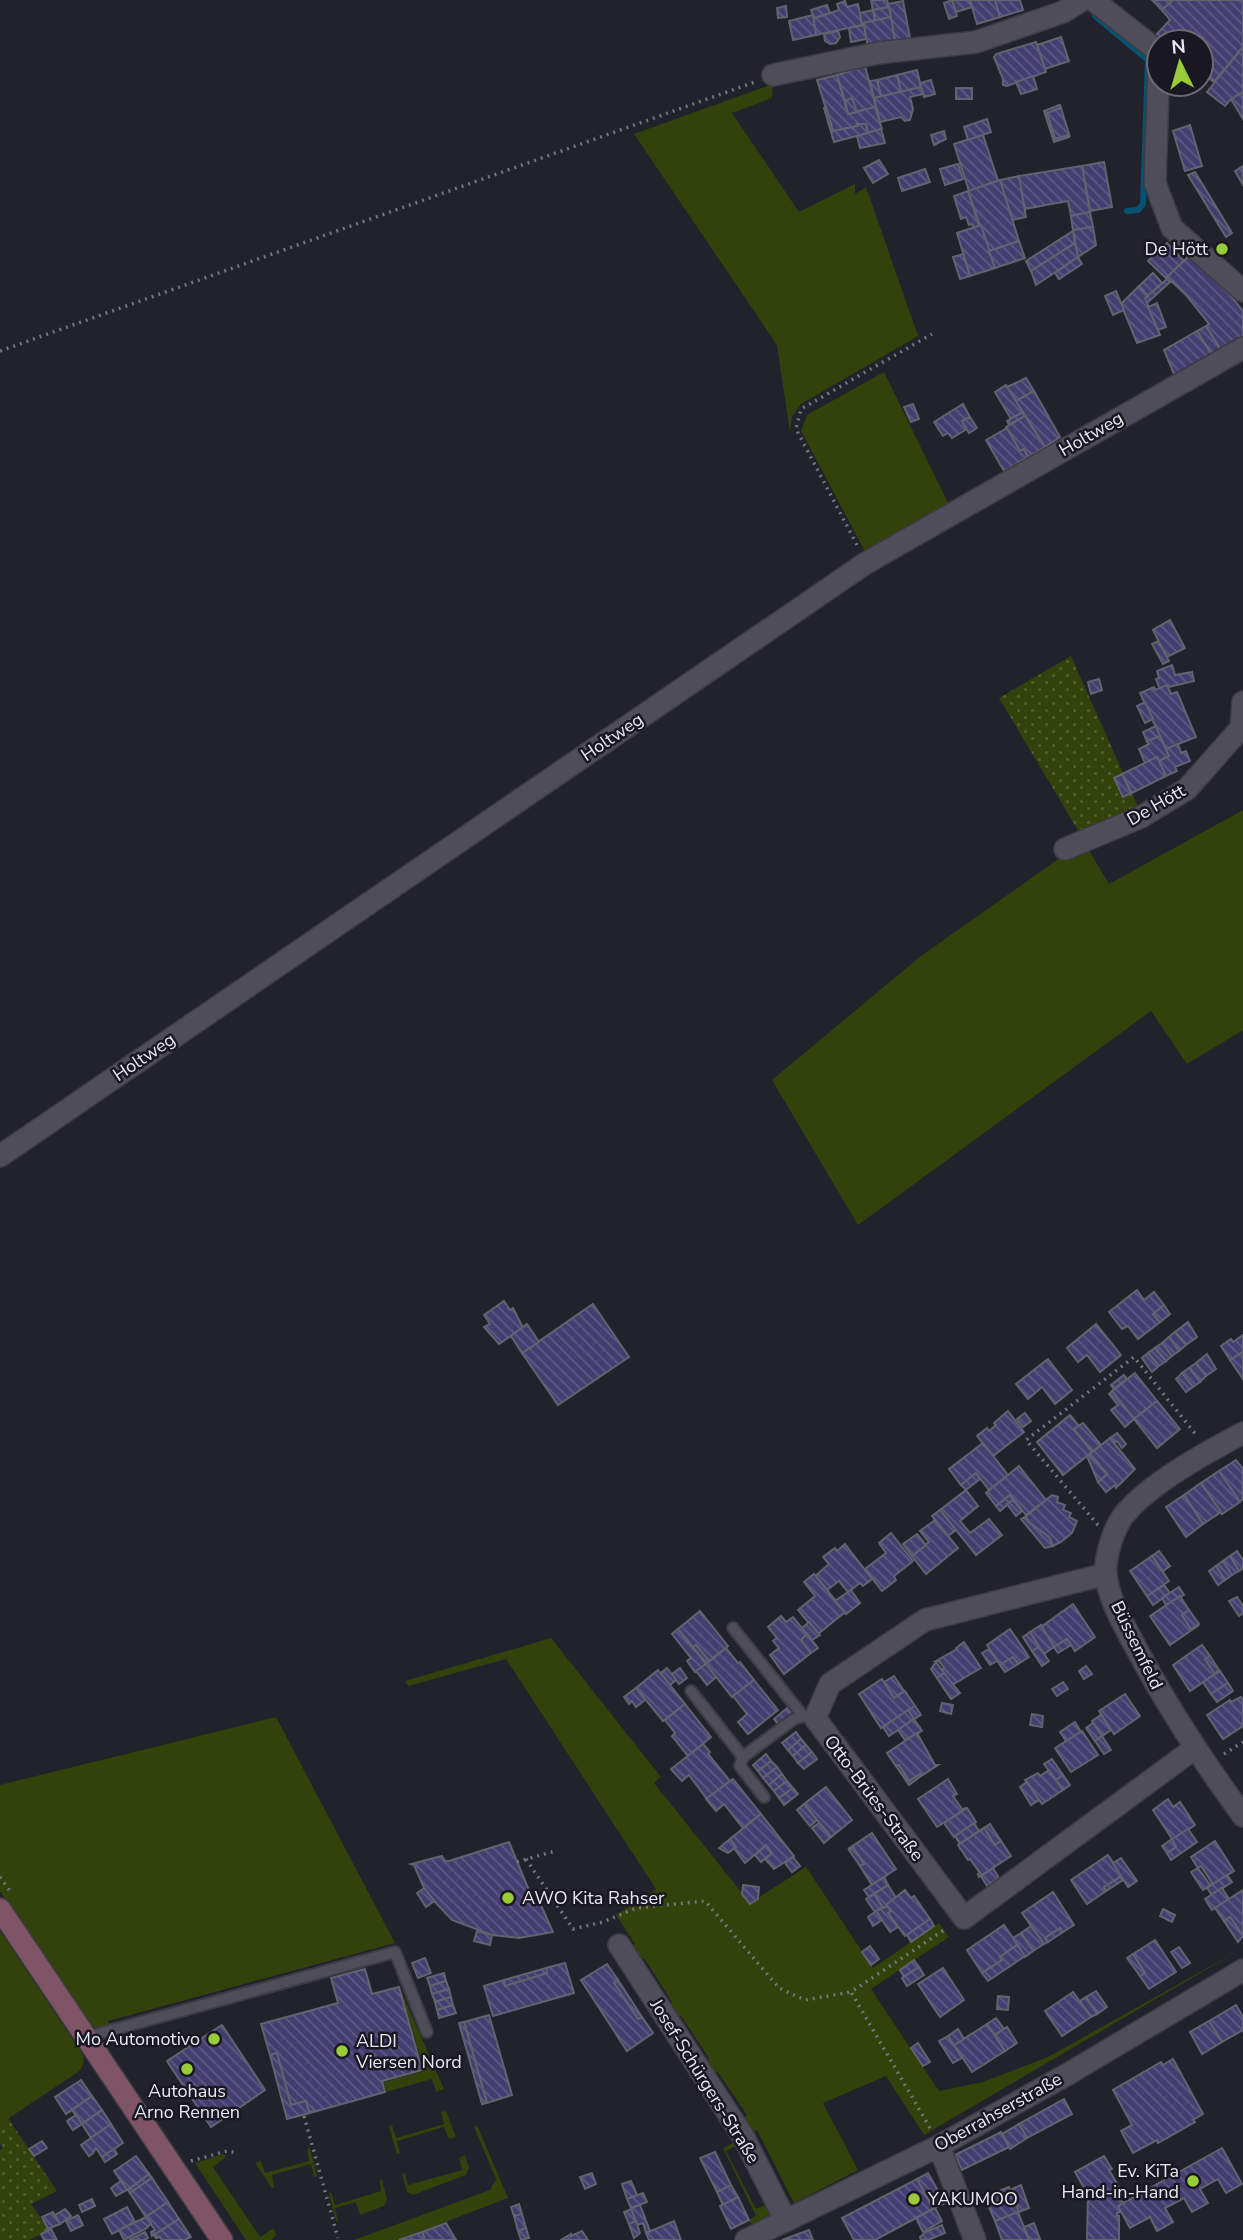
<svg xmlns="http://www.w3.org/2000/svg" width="1243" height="2240" viewBox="0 0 1243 2240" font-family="'Nunito Sans',sans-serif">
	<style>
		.green { fill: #32420a }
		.garden { fill: url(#garden-dots) }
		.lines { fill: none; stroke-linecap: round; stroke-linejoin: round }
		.stream { stroke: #055373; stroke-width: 6 }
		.building { fill: url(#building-back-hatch); stroke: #63636f; stroke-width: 2 }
		.service-casing { stroke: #3c3c44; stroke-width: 14 }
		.minor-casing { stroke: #3c3c44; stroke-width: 24 }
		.secondary-casing { stroke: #3c3c44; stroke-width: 24 }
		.path { stroke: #74747d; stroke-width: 3.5; stroke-dasharray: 2 5; stroke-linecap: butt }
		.service { stroke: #4e4d59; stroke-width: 10 }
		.minor { stroke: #4e4d59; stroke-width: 21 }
		.secondary { stroke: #7f5566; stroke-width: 21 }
		.poi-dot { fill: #98cb38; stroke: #191822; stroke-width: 2.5 }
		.labels { text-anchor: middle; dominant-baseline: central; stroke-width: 5; stroke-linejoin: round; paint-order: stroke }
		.poi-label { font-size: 18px; fill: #e8e8ef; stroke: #191822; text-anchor: end }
		.street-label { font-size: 18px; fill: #e8e8ef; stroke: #191822 }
	</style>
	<defs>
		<pattern id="garden-dots" width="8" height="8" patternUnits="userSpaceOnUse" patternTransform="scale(1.75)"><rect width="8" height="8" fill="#32420a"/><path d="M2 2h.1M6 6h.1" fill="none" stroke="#505d2e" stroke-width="1.8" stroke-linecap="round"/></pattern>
		<pattern id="building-back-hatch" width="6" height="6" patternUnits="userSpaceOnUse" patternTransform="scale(1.75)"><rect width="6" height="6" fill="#443d70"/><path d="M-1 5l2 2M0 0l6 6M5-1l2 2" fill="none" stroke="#5f5985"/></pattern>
	</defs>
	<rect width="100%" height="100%" fill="#22222c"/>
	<g class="green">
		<path d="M773,84L772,98L732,113L799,212L855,184V194L866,187L918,336L801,404L792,416L790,433L777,345L634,134Z"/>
		<path d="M884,372L949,505L867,555L801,431L807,415Z"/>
		<path d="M1243,810V1030L1187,1064L1151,1011L858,1225L772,1080L921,956L1057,860L1087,847L1109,884Z"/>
		<path d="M551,1638L661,1777L654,1783L750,1903L806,1867L873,1968L939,1923L949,1937L871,1989L939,2091L983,2082L1048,2057L1243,1948L924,2135L886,2076L823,2103L858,2170L794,2203L757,2130L750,2133L742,2120L747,2115L718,2072L713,2075L704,2063L709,2058L681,2016L676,2018L668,2005L672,2002L644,1958L637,1961L629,1949L635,1944L616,1915L656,1889L506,1659L408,1686L405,1681Z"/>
		<path d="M276,1717L395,1943L108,2021L110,2026L97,2029L86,2021L0,1891V1785Z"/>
		<path d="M0,1931L83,2055C84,2062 84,2066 78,2072L0,2124Z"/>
		<path d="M401,1991L444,2089L436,2092L432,2079L386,2092L384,2082L424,2071Z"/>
		<path d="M670,2044L740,2144L726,2151L756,2209L767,2204L773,2215L752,2226L749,2220L756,2216L723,2148L735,2142Z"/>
		<path d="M446,2111L456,2137L449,2139L444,2127L397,2141L400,2153L397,2154L389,2127L392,2125L396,2138L444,2124L441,2112Z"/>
		<path d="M477,2125L508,2198L398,2240H354L490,2190L496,2179L474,2127Z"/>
		<path d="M307,2148H310L317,2176L314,2177L311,2164L272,2175L274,2187L272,2188L255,2163L261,2161L265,2173L309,2161Z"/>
		<path d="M224,2154L226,2157L213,2167L260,2237L274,2228L276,2235L271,2240H246L195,2163Z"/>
		<path d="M465,2155L469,2168L466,2175L413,2195L407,2192L402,2174L405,2173L408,2185L462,2170L459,2158Z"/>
		<path d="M380,2180H382L387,2199L384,2206L360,2215L356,2202L335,2208L338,2221H336L329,2193L331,2192L335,2205L381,2191Z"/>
	</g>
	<g class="garden">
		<path d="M1071,656L1140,811L1082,837L999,698Z"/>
		<path d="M8,2118L57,2191L31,2204L49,2230L29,2240H0V2150L3,2148L0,2143V2124Z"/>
	</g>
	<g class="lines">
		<path class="stream" d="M1095,16L1148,60L1143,204L1138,210L1127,211"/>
	</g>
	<g class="building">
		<path d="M871,0H887L889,7L873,10Z"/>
		<path d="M952,0H970L972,7L956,12Z"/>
		<path d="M952,0L957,16L949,19L944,3Z"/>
		<path d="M970,0H995L1000,17L977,24Z"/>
		<path d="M995,0H1020L1023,10L1000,17Z"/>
		<path d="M1152,0H1173L1162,10Z"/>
		<path d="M1173,0H1243V47L1214,82L1201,72V42H1161L1154,37L1170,20L1162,10Z"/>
		<path d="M845,1L847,7L858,4L862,25L816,35L813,19L839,10L837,4Z"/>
		<path d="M903,1L910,38L895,41L888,4Z"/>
		<path d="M827,5L830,13L814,18L811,10Z"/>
		<path d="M786,6L787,17L778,18L777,8Z"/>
		<path d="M889,7L891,17L875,20L873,10Z"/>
		<path d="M873,10L875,20L863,23L862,25L860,13Z"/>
		<path d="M813,15L816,35L793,40L789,21Z"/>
		<path d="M891,17L895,41L868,46L863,23Z"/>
		<path d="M864,25L866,39L851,42L849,28Z"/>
		<path d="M838,31L840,37L836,43L830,44L825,41L824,34Z"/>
		<path d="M1061,37L1069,61L1045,69L1037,45Z"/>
		<path d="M1036,42L1046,72L1007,86L1003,85V79L994,57L996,54Z"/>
		<path d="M1243,47V92L1231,99L1225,106L1207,92Z"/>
		<path d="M865,66L876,107L856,112L852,98L845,101L837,75Z"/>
		<path d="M917,70L921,87L901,92L897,75Z"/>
		<path d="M837,75L848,114L875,107L882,129L868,133L866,124H857L858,126L833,131L817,80Z"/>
		<path d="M897,75L901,92L881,97L877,80Z"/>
		<path d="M1033,76L1037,89L1021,94L1016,82Z"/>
		<path d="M877,80L881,97L874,98L870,81Z"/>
		<path d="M931,80L935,94L924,97L920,83Z"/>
		<path d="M921,87L923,94L910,97L913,109L910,120L905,121L901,117L880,122L874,98Z"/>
		<rect x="956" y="88" width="16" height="11"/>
		<path d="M1243,92V119L1231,99Z"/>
		<path d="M852,98L857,112L848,114L845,101Z"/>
		<path d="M1059,105H1060L1070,137L1069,135L1055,139L1047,113L1060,108Z"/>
		<path d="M1059,105L1060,108L1047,113L1055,139L1069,135V137L1054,142L1044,111Z"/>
		<path d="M826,107L833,131L858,126L857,124H866L868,133L834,142L824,108Z"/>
		<path d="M987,119L991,132L968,140L964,127Z"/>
		<path d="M1190,125L1202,166L1185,171L1173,131Z"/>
		<path d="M881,129L885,143L860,148L857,136Z"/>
		<path d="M944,131L946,139L934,145L931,135Z"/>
		<path d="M983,135L998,181L969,191L954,144Z"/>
		<path d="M879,160L888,174L873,183L864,168Z"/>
		<path d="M1104,162L1112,207L1090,211L1082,166Z"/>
		<path d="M958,164L963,179L945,185L940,169Z"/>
		<path d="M1082,166L1090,212L1071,216L1068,201L1024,209L1019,176Z"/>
		<path d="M1243,166V185L1235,171Z"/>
		<path d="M925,169L930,182L902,191L898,178Z"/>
		<path d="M1195,172L1232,233L1226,237L1188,175Z"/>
		<path d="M1019,176L1026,217L1012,220L1000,180Z"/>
		<path d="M1000,180L1019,241L989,251L968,191Z"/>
		<path d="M968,191L979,226L974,228L972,224L969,225L966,217L961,219L954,196Z"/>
		<path d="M1090,212L1093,227L1073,230L1071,216Z"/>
		<path d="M981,225L995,268L970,276L957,233Z"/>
		<path d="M1093,227L1096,245L1078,257L1073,230Z"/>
		<path d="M1073,231L1075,243L1031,271L1026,261Z"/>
		<path d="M1019,241L1025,258L995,268L989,251Z"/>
		<path d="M1075,243L1078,257L1036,285L1031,271Z"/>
		<path d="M1167,243L1184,261L1167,277L1170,282L1148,261Z"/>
		<path d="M963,254L970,276L960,279L953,257Z"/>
		<path d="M1190,255L1212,273L1243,311V339L1222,352L1206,326L1209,324L1186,295L1167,277Z"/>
		<path d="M1078,257L1082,264L1059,279L1055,273Z"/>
		<path d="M1153,273L1162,283L1148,296L1139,286Z"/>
		<path d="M1167,279L1170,282L1147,303L1145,298Z"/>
		<path d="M1139,286L1148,296L1145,298L1160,335L1137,343L1121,304Z"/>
		<path d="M1116,291L1124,310L1113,315L1105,296Z"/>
		<path d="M1157,303L1166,327L1158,330L1148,307Z"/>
		<path d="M1206,326L1222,352L1213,357L1197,331Z"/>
		<path d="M1197,331L1213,357L1176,379L1164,350Z"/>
		<path d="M1026,378L1034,391L1016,401L1007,387Z"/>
		<path d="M1006,385L1023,412L1011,419L995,392Z"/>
		<path d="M1034,391L1060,437L1045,447L1016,401Z"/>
		<path d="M913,404L919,419L911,422L904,407Z"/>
		<path d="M963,404L970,417L962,421L967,429L952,438L948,433L943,436L934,422Z"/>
		<path d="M1023,412L1025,416L1009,425L1007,421Z"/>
		<path d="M1025,416L1045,447L1028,457L1024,449L1020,451L1006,427Z"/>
		<path d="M970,417L977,428L969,433L962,421Z"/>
		<path d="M1007,428L1020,451L1024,449L1028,457L1004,471L986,440Z"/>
		<path d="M1170,620L1185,648L1167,657L1153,630Z"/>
		<path d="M1158,641L1169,661L1163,664L1152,644Z"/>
		<path d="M1172,665L1175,675L1192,672L1194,681L1160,689L1156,679L1159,678L1157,671Z"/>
		<path d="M1099,679L1102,690L1091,694L1088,682Z"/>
		<path d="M1167,685L1171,694L1177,692L1196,737L1166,749L1140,693L1154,687L1155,690Z"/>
		<path d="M1145,702L1153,719L1145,723L1137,706Z"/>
		<path d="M1156,726L1160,736L1147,742L1143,732Z"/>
		<path d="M1160,736L1169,756L1159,761L1157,757L1145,763L1139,749L1149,744L1147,741Z"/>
		<path d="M1178,744L1181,753L1186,751L1190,761L1175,767L1177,771L1166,776L1159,761L1169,756L1166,749Z"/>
		<path d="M1157,757L1166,776L1132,793L1122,774Z"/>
		<path d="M1122,774L1131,793L1123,797L1114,778Z"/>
		<path d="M1137,1290L1144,1300L1154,1292L1164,1305L1153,1314L1160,1322L1138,1339L1128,1326L1122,1329L1109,1312Z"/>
		<path d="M504,1301L510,1310L513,1308L523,1328L499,1344L484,1327L490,1324L484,1315Z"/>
		<path d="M593,1304L629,1357L558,1405L522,1353Z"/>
		<path d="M1164,1305L1170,1314L1160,1322L1153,1314Z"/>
		<path d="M1188,1322L1197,1337L1186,1345L1175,1332Z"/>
		<path d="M527,1324L539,1342L522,1353L511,1336Z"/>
		<path d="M1096,1324L1121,1355L1100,1372L1087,1355L1078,1362L1067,1348Z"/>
		<path d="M1175,1332L1186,1345L1179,1351L1169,1337Z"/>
		<path d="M1243,1335V1352L1230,1360L1221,1346L1231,1339L1233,1342Z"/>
		<path d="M1169,1337L1179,1351L1172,1356L1162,1343Z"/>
		<path d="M1162,1343L1172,1356L1166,1361L1155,1348Z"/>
		<path d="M1155,1348L1166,1361L1159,1366L1148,1353Z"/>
		<path d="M1243,1352V1379L1230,1360Z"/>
		<path d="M1148,1353L1159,1366L1152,1372L1142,1358Z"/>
		<path d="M1207,1354L1216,1369L1206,1376L1196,1363Z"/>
		<path d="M1048,1359L1072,1390L1055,1404L1042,1387L1028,1399L1016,1384Z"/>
		<path d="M1196,1363L1206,1376L1200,1382L1189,1368Z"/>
		<path d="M1189,1368L1200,1382L1193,1387L1182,1373Z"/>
		<path d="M1135,1373L1157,1401L1134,1419L1112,1391Z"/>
		<path d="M1182,1373L1193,1387L1186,1392L1176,1379Z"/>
		<path d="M1124,1375L1127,1379L1114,1389L1111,1385Z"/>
		<path d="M1112,1391L1134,1419L1125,1427L1111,1410L1118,1405L1109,1394Z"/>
		<path d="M1157,1401L1180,1429L1157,1448L1134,1419Z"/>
		<path d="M1008,1411L1024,1432L993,1456L977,1436L987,1428L989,1431L996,1425L994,1423Z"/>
		<path d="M1025,1413L1031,1421L1023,1427L1017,1419Z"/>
		<path d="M1070,1415L1079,1426L1074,1429L1092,1452L1063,1475L1037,1442Z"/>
		<path d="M1083,1423L1101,1445L1092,1452L1074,1429Z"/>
		<path d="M1117,1433L1126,1444L1122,1448L1117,1441L1114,1443L1110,1438Z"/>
		<path d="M1110,1438L1135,1469L1116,1488L1115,1485L1106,1492L1098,1482L1107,1474L1090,1454Z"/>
		<path d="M983,1443L1008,1475L989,1490L976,1473L961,1485L949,1469Z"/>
		<path d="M1090,1454L1107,1474L1098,1482L1087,1456Z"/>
		<path d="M1236,1460L1243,1469V1499L1239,1502L1219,1471Z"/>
		<path d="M1019,1466L1046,1500L1026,1515L1010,1495L996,1506L986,1493Z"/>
		<path d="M1219,1471L1240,1502L1222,1514L1201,1483Z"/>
		<path d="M976,1473L980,1479L966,1490L961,1485Z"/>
		<path d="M1201,1483L1221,1512L1203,1524L1184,1495Z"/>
		<path d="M966,1490L978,1506L960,1521L970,1533L989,1519L1002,1535L976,1555L940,1510Z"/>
		<path d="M1010,1495L1013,1500L1000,1511L996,1506Z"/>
		<path d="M1052,1495L1058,1497L1057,1502L1065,1505L1063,1510L1071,1513L1069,1517L1077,1521L1072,1533L1061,1542L1053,1546L1049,1537L1031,1524L1025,1517Z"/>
		<path d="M1184,1495L1203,1524L1186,1537L1166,1507Z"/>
		<path d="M1013,1500L1022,1511L1016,1516L1007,1504Z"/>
		<path d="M940,1510L956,1530L948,1536L932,1516Z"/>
		<path d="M1025,1517L1031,1524L1049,1537L1053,1546L1045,1548L1021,1519Z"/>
		<path d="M935,1520L958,1548L926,1574L912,1556L929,1542L920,1531Z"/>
		<path d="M891,1533L913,1561L894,1576L896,1580L882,1591L865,1569L886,1553L879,1543Z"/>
		<path d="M917,1534L926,1545L912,1556L903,1544Z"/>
		<path d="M845,1544L872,1579L863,1586L860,1583L848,1592L839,1581L827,1590L815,1576L829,1564L823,1557L835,1548L837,1551Z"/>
		<path d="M1159,1551L1170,1566L1163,1571L1152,1556Z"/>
		<path d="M1237,1551L1243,1560V1568L1239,1571L1230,1556Z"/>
		<path d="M1152,1556L1169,1581L1147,1596L1130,1571Z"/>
		<path d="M1230,1556L1239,1571L1232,1575L1223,1561Z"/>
		<path d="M1223,1561L1232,1575L1225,1580L1216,1566Z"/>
		<path d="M1216,1566L1225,1580L1218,1585L1209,1571Z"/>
		<path d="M814,1574L845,1612L818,1634L798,1610L815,1596L804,1582Z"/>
		<path d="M1164,1585L1170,1593L1153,1605L1147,1596Z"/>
		<path d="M1179,1587L1184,1595L1166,1605L1162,1598Z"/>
		<path d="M851,1590L860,1603L846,1614L835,1601Z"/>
		<path d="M1180,1596L1189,1610L1182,1615L1191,1629L1199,1625L1170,1645L1150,1616Z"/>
		<path d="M1237,1597L1243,1606V1613L1239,1616L1229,1601Z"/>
		<path d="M1073,1604L1095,1637L1075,1651L1067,1639L1054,1647L1041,1627Z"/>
		<path d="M1189,1610L1199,1624L1191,1629L1182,1615Z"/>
		<path d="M700,1611L728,1646L709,1661L696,1645L693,1647L678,1629Z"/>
		<path d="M781,1616L786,1622L793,1617L807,1634L801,1640L811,1653L784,1674L770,1655L779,1648L773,1641L777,1638L768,1627Z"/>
		<path d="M809,1622L820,1635L812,1640L802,1628Z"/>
		<path d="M1041,1625L1054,1647L1044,1654L1030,1632Z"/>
		<path d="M678,1629L706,1664L695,1672L687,1661L691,1658L672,1634Z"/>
		<path d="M1010,1629L1029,1657L1018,1664L1013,1657L1000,1665L987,1645Z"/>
		<path d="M1030,1632L1039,1647L1032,1651L1023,1637Z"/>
		<path d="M807,1634L818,1648L811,1653L801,1640Z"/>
		<path d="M1067,1639L1071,1645L1058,1653L1054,1647Z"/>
		<path d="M964,1642L981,1668L952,1685L942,1670L944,1668L939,1661H936L957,1649L956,1648Z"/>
		<path d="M696,1645L709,1661L706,1664L693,1647Z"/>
		<path d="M1202,1645L1210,1656L1205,1659L1215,1674L1220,1671L1190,1691L1173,1665Z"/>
		<path d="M1039,1647L1049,1661L1042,1666L1032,1651Z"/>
		<path d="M726,1648L738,1663L740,1662L754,1680L732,1697L706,1664Z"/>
		<path d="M989,1649L997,1661L990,1665L982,1653Z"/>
		<path d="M1210,1656L1219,1670L1215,1674L1205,1659Z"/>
		<path d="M1013,1657L1018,1664L1005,1672L1000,1665Z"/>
		<path d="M936,1662L944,1673L937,1678L931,1669Z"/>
		<path d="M706,1664L716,1677L707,1685L696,1671Z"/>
		<path d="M1086,1666L1092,1674L1084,1679L1079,1671Z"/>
		<path d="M667,1668L676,1680L670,1685L661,1673Z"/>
		<path d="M680,1668L687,1678L679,1684L672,1674Z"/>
		<path d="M658,1670L685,1704L663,1721L636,1688Z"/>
		<path d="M1220,1671L1228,1683L1211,1694L1203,1682Z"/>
		<path d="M944,1673L960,1693L951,1699L937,1678Z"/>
		<path d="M894,1676L904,1691L894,1698L884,1682Z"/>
		<path d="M882,1679L894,1698L905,1691L915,1706L881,1728L859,1694Z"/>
		<path d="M754,1680L778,1710L748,1734L738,1722L747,1714L733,1696Z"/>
		<path d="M1063,1682L1068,1689L1057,1696L1052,1689Z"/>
		<path d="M1228,1683L1233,1691L1217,1702L1211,1694Z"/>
		<path d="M636,1688L645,1700L636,1707L632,1701L629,1704L624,1697Z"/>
		<path d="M1125,1694L1140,1716L1114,1734L1099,1711Z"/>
		<path d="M1241,1697L1243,1700V1726L1223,1739L1207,1715L1230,1700L1231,1702Z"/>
		<path d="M942,1703L953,1705L951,1714L940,1711Z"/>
		<path d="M685,1704L711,1737L688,1756L672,1736L675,1733L665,1720Z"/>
		<path d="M915,1706L921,1715L914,1719L908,1710Z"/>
		<path d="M787,1708L793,1714L779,1725L774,1719Z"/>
		<path d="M908,1710L914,1719L889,1736L883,1727Z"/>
		<path d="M1032,1714L1043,1716L1042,1727L1030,1725Z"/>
		<path d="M1101,1715L1111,1730L1102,1736L1092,1721Z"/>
		<path d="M914,1719L922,1731L905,1740L898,1730Z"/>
		<path d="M1075,1722L1081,1732L1066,1741L1060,1732Z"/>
		<path d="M1093,1723L1102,1736L1095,1741L1086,1728Z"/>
		<path d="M1082,1731L1098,1755L1071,1772L1055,1748Z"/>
		<path d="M796,1732L801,1739L788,1750L782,1743Z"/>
		<path d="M917,1733L935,1765H938L921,1776L920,1774L909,1781L899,1765L896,1766L887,1753Z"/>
		<path d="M1102,1736L1111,1750L1104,1754L1095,1741Z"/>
		<path d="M801,1739L806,1745L793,1756L788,1750Z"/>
		<path d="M703,1744L710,1752L708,1754L730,1781L707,1799L689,1775L682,1781L671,1769Z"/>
		<path d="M806,1745L812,1752L798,1763L793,1756Z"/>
		<path d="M812,1752L817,1759L804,1769L798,1763Z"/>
		<path d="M766,1754L771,1761L758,1771L753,1765Z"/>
		<path d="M1052,1759L1063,1775L1056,1780L1044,1764Z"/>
		<path d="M771,1761L777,1767L763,1778L758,1771Z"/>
		<path d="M899,1765L909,1781L920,1774L921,1776L909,1785L896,1766Z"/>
		<path d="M777,1767L782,1774L769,1785L763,1778Z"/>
		<path d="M1049,1770L1063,1790L1042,1804L1025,1780L1038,1773L1040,1776Z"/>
		<path d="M782,1774L787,1781L774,1791L769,1785Z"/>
		<path d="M1063,1775L1070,1785L1063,1790L1056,1780Z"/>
		<path d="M733,1779L761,1814L743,1828L724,1804L716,1811L706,1799Z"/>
		<path d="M948,1779L957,1794L953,1796L962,1809L967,1808L937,1827L918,1799Z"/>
		<path d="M787,1781L793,1788L779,1798L774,1791Z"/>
		<path d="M1027,1782L1039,1800L1031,1805L1020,1787Z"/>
		<path d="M826,1787L852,1820L831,1837L804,1804Z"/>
		<path d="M793,1788L798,1794L784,1805L779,1798Z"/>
		<path d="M1168,1799L1173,1807L1180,1802L1195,1825L1173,1840L1153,1810Z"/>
		<path d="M804,1804L817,1820L810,1826L797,1810Z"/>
		<path d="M967,1808L976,1822L954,1837L944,1823Z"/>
		<path d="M761,1814L794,1856L774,1869L765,1859L772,1853L766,1845L745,1863L734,1848L736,1847L730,1839Z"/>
		<path d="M819,1823L831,1837L824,1843L812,1828Z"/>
		<path d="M974,1823L979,1831L960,1844L955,1836Z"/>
		<path d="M990,1824L1001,1841L995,1845L984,1828Z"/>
		<path d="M984,1828L995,1845L1001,1841L1011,1856L979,1877L978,1874L980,1873L970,1859L968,1860L958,1845Z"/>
		<path d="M1188,1829L1197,1842L1171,1860L1167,1853L1176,1847L1172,1839Z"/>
		<path d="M872,1833L896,1869L872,1885L860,1866L864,1864L853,1847L848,1849Z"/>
		<path d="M730,1839L736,1847L728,1853L719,1848Z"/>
		<path d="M1172,1839L1176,1847L1167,1853L1162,1846Z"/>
		<path d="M1215,1841L1234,1871L1210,1886L1212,1883L1201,1866L1198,1868L1191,1857Z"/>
		<path d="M509,1842L533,1900V1904L540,1903L553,1932L519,1938L492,1935L452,1920L434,1901L424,1888L414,1865L411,1864L442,1856L445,1861H449Z"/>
		<path d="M766,1845L772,1853L761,1862L755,1855Z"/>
		<path d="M853,1847L864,1864L860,1866L849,1850Z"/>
		<path d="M1108,1855L1124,1879L1123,1880L1120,1877L1104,1887L1106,1891L1087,1904L1071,1880Z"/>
		<path d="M793,1857L800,1866L792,1872L785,1863Z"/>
		<path d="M1121,1858L1137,1881L1128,1887L1113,1863Z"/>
		<path d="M993,1868L999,1878L987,1886L981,1876Z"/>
		<path d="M1198,1868L1210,1885L1203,1890L1191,1872Z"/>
		<path d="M1227,1875L1232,1882L1212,1895L1207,1888Z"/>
		<path d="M884,1877L888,1885L869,1897L864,1890Z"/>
		<path d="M1120,1877L1123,1880L1106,1891L1104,1887Z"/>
		<path d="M743,1885L759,1887L758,1899L750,1904L742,1894Z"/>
		<path d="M888,1885L896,1898L884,1909L874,1894Z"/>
		<path d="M424,1888L434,1901L426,1907L417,1893Z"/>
		<path d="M1222,1888L1229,1899L1212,1910L1205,1899Z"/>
		<path d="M905,1890L911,1898L914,1896L930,1919L905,1936L888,1913L891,1911L886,1905Z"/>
		<path d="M1243,1890V1936L1230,1917L1224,1921L1215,1908Z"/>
		<path d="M1053,1892L1074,1925L1063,1932L1060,1928L1045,1938L1048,1942L1044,1944L1022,1913Z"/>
		<path d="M874,1894L882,1907L875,1912L866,1899Z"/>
		<path d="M887,1906L891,1911L888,1913L898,1927L890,1932L876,1911Z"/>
		<path d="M1163,1909L1175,1915L1172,1922L1160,1916Z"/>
		<path d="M876,1911L882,1920L873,1926L868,1917Z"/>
		<path d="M1230,1917L1243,1936L1238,1942L1224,1921Z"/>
		<path d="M930,1919L934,1926L911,1942L907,1935Z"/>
		<path d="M1004,1925L1020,1948L1017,1945L1000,1957L1002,1960L982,1973L967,1950Z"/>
		<path d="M1031,1926L1044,1944L1033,1951L1021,1933Z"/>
		<path d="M1060,1928L1063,1932L1048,1942L1045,1938Z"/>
		<path d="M477,1931L492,1935L490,1945L474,1941Z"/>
		<path d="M1021,1933L1033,1951L1025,1957L1013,1938Z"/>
		<path d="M1155,1940L1176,1972L1149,1989L1140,1976L1145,1973L1133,1954Z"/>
		<path d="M1017,1945L1025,1956L988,1981L982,1973L1002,1960L1000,1957Z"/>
		<path d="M870,1946L879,1959L871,1965L862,1952Z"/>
		<path d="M1179,1947L1190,1963L1182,1968L1171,1952Z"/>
		<path d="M1133,1954L1145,1973L1140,1976L1127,1958Z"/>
		<path d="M425,1958L431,1973L418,1978L412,1963Z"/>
		<path d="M914,1960L919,1967L904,1977L900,1970Z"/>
		<path d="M565,1963L574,1993L493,2016L484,1986L504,1980L505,1986L547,1973L546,1968Z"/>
		<path d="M607,1964L618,1980L614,1983L638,2019L642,2017L653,2033L627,2051L581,1980Z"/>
		<path d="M919,1967L924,1975L907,1986L902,1978Z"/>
		<path d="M546,1968L547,1973L505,1986L504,1980Z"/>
		<path d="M943,1968L964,2000L940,2017L918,1984Z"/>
		<path d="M365,1969L372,1994L399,1987L422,2070L382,2081L385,2092L317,2111L309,2112L306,2101L291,2105L277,2053L270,2055L261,2024L338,2003L331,1978Z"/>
		<path d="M444,1973L446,1981L430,1986L427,1978Z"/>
		<path d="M618,1980L642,2017L638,2019L614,1983Z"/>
		<path d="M446,1981L449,1989L432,1994L430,1986Z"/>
		<path d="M449,1989L451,1997L435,2002L432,1994Z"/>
		<path d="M1096,1991L1107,2007L1097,2014L1086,1997Z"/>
		<path d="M1073,1992L1091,2017L1062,2036L1045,2011Z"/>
		<path d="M998,1996L1009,1997L1008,2010L997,2009Z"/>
		<path d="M451,1997L453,2005L437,2010L435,2002Z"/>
		<path d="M1086,1997L1097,2014L1091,2017L1080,2001Z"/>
		<path d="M453,2005L456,2013L439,2018L437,2010Z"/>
		<path d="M1236,2005L1243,2017V2030L1222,2042L1209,2021Z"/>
		<path d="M489,2015L512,2095L487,2103L464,2022Z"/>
		<path d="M996,2018L1004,2029L995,2035L987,2024Z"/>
		<path d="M1209,2021L1222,2042L1202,2054L1190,2032Z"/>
		<path d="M464,2022L487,2103L482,2104L459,2023Z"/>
		<path d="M987,2024L1005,2051L972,2072L954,2045Z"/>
		<path d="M222,2025L265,2090L211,2127L167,2061Z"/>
		<path d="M1007,2027L1017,2043L1005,2051L995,2035Z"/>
		<path d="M958,2029L964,2039L954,2045L948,2036Z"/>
		<path d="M948,2036L962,2058L953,2063L939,2041Z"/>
		<path d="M918,2043L930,2062L923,2066L911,2048Z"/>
		<path d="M277,2053L291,2105L306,2101L309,2112L317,2111L287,2119L270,2055Z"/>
		<path d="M1173,2059L1203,2114L1193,2120L1195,2122L1158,2143L1157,2140L1133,2153L1121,2131L1132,2125L1113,2090L1161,2062L1163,2065Z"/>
		<path d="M81,2080L92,2096L66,2114L55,2097Z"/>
		<path d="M92,2096L102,2110L82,2124L72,2110Z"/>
		<path d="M1064,2099L1072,2114L1027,2138L1019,2124Z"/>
		<path d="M102,2110L111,2124L91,2138L82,2124Z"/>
		<path d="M76,2115L82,2124L73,2130L67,2121Z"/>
		<path d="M111,2124L123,2143L102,2157L96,2148L93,2153L89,2156L81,2145Z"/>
		<path d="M1019,2124L1027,2138L1010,2149L1002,2134Z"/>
		<path d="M1001,2132L1009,2147L962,2170L955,2155Z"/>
		<path d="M42,2141L47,2148L34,2156L29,2149Z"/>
		<path d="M1222,2148L1242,2184L1226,2193L1218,2179L1200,2189L1208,2203L1192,2212L1184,2198L1165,2208L1173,2222L1157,2231L1150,2217L1130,2228L1118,2206Z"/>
		<path d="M114,2149L117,2154L105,2162L102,2157Z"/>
		<path d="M715,2152L731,2185L717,2192L700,2158Z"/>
		<path d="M136,2156L150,2175L127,2190L114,2171Z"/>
		<path d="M1104,2156L1112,2169L1109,2170L1119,2187L1117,2198L1124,2203L1118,2206L1121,2212L1117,2213V2216H1119V2240H1087L1088,2195L1075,2172Z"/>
		<path d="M592,2173L596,2184L585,2189L580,2177Z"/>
		<path d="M928,2173L945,2203L933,2209L917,2179Z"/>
		<path d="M149,2174L152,2178L130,2193L128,2190Z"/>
		<path d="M152,2178L168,2202L146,2217L130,2193Z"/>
		<path d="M917,2179L933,2209L875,2240H854L842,2218Z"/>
		<path d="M121,2181L127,2190L116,2196L111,2188Z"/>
		<path d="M631,2181L637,2195L627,2199L622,2184Z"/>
		<path d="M731,2185L738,2197L723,2205L717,2192Z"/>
		<path d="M1021,2185L1029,2208L1019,2212L1010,2190Z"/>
		<path d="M1009,2187L1012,2195L991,2204L988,2195Z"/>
		<path d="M643,2193L647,2202L631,2208L627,2199Z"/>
		<path d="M1012,2195L1019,2212L995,2221L988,2205Z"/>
		<path d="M738,2197L749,2220L731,2229L720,2206Z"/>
		<path d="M92,2199L95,2206L82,2212L79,2205Z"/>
		<path d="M168,2202L179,2219L152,2236L151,2232L155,2230L146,2217Z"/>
		<path d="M519,2204L522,2214L514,2216L511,2207Z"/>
		<path d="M640,2205L650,2231L646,2233L643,2223L637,2225L631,2208Z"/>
		<path d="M127,2207L135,2222L112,2234L104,2219Z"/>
		<path d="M935,2208L942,2221L923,2232L916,2218Z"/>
		<path d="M65,2209L71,2216L60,2224L55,2215Z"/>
		<path d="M631,2209L636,2221L629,2224L624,2212Z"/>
		<path d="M53,2212L60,2224L48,2229L42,2217Z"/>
		<path d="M1018,2212L1029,2240H1002L995,2221Z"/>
		<path d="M522,2214L526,2228L518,2231L514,2216Z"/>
		<path d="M78,2215L83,2225L71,2231L66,2221Z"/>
		<path d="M146,2217L151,2223L147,2228L124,2240L119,2230Z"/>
		<path d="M179,2219L191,2237L184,2240H162L160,2237L156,2238L154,2235Z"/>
		<path d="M636,2221L640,2233L634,2238L629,2224Z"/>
		<path d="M674,2221L681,2240H649L646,2233Z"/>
		<path d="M446,2223L456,2240H425L422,2232Z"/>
		<path d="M1034,2223L1040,2239L1029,2240L1024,2227Z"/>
		<path d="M942,2225L945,2233L928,2240H921L920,2237L926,2232Z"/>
		<path d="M526,2228L529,2238L521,2240L518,2231Z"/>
		<path d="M51,2229L57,2240H44L41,2234Z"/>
		<path d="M809,2230L813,2240H782Z"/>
		<path d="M582,2231L588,2240H561L571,2234V2236Z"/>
		<path d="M145,2232L148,2238L144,2240H129Z"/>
		<path d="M422,2232L425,2240H399Z"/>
	</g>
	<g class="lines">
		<g class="service-casing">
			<g id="service">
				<path d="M733,1628L803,1716"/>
				<path d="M691,1691L743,1757L794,1719L803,1716L815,1718"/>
				<path d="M743,1757L740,1766L764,1797"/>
				<path d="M87,2037L395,1952L427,2032"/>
			</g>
		</g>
		<g class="minor-casing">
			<g id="minor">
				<path d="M1093,0L1159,52"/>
				<path d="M1159,56L1155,183L1172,228L1243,291"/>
				<path d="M773,75L878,53L976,42L1063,12L1082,0"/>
				<path d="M1065,849L1141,817L1187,789L1241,728L1243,702"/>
				<path d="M0,1156L866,563L1243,348"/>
				<path d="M1243,1433C1207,1452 1150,1483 1124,1515C1114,1527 1104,1559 1106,1575C1109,1600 1123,1623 1134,1644C1166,1705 1203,1761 1243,1816"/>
				<path d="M1106,1574L925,1620L830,1684L815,1718L964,1918L1195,1748"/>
				<path d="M619,1945L744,2138L785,2219"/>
				<path d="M939,2146L975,2240"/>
				<path d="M746,2240L939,2146L1068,2074L1243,1970"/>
			</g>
		</g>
		<g class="secondary-casing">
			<path id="secondary" d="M0,1909L222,2240"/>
		</g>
		<g class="path">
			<path d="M0,351L755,82"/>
			<path d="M857,545L796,429L801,409L932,334"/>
			<path d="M1098,1525L1026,1440L1134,1357L1197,1436"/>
			<path d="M1224,1754L1243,1742"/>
			<path d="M526,1859L573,1929L603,1922L636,1908L705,1901L779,1988L805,2000L851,1992"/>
			<path d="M517,1862L555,1851"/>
			<path d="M0,1877L10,1891"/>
			<path d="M304,2116L338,2238"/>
			<path d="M930,2128L851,1992L947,1928"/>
			<path d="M191,2161L227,2151L238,2153"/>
		</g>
		<use href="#service" class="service"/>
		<use href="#minor" class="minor"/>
		<use href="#secondary" class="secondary"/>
	</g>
	<g class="poi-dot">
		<circle cx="1222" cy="249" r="7"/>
		<circle cx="508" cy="1898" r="7"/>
		<circle cx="214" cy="2039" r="7"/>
		<circle cx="342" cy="2051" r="7"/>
		<circle cx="187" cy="2069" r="7"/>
		<circle cx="1193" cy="2181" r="7"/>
		<circle cx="914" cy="2199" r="7"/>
	</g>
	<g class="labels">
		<g class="poi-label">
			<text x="1208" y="249">De Hött</text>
			<text x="522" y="1898" text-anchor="start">AWO Kita Rahser</text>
			<text x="200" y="2039">Mo Automotivo</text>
			<text x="356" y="2041" text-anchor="start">ALDI<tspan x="356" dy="21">Viersen Nord</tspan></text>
			<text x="187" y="2091" text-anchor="middle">Autohaus<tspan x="187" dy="21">Arno Rennen</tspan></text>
			<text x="1179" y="2171">Ev. KiTa<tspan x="1179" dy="21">Hand-in-Hand</tspan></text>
			<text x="928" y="2199" text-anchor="start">YAKUMOO</text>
		</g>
		<g class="street-label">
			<text transform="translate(1091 434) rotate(-30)">Holtweg</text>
			<text transform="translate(612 737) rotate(-34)">Holtweg</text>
			<text transform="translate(1156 805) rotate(-30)">De Hött</text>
			<text transform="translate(144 1057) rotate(-34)">Holtweg</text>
			<text transform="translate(1137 1645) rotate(64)">Büssemfeld</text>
			<text transform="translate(874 1798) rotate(53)">Otto-Brües-Straße</text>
			<text transform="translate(705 2081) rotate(58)">Josef-Schürgers-Straße</text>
			<text transform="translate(998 2112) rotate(-29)">Oberrahserstraße</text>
		</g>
	</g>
	<g transform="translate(1180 63) rotate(355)"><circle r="33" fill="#191822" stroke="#6c6b74" stroke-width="2"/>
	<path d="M0-5L12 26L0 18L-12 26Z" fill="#98cb38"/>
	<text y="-10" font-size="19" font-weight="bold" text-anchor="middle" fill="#e8e8ef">N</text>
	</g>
</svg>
